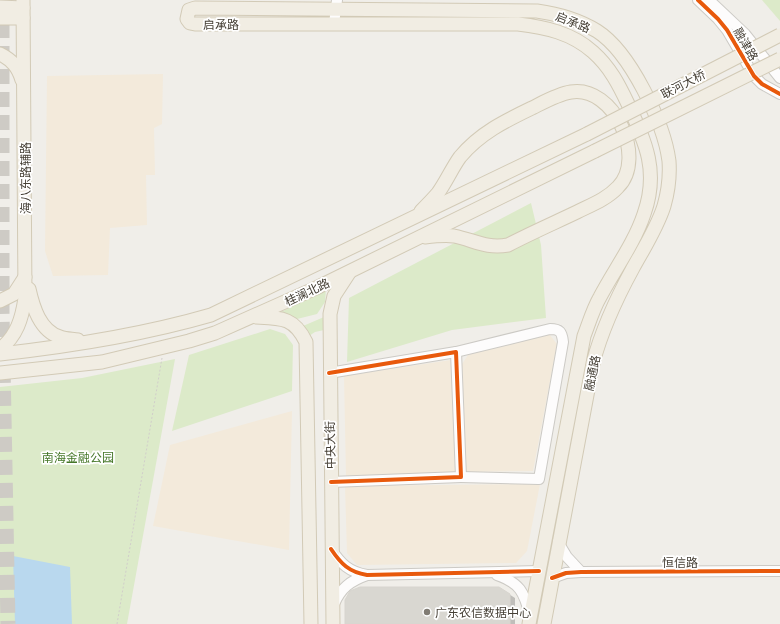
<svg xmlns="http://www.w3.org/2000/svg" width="780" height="624" viewBox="0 0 780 624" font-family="Montserrat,'Noto Sans SC',sans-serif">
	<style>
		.commercial { fill: #f3eadb }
		.green { fill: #dceac9 }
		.water { fill: #b9d8ee }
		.shadow { fill: #0003 }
		.building { fill: #d9d7d1; stroke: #d8d5cf }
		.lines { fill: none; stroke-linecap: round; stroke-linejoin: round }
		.highway-tunnel { stroke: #cecbc5; stroke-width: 15; stroke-dasharray: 15 8; stroke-linecap: butt }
		.minor-casing { stroke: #cccac5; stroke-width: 12 }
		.major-casing { stroke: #d2cab6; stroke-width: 15 }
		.path { stroke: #d1ceca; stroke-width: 1; stroke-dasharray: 2 2; stroke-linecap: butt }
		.minor { stroke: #fdfcfc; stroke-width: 10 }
		.major { stroke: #f1ede3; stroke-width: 13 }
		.major-bridge-casing { stroke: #d2cab6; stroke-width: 15; stroke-linecap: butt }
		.major-bridge { stroke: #f1ede3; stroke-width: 13 }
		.cycleway-casing { stroke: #fff; stroke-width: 6 }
		.cycleway { stroke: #e8590c; stroke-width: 4 }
		.poi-dot { fill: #817c74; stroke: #fff; stroke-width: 1.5 }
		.labels { text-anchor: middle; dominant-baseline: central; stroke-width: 3.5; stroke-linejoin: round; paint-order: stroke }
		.street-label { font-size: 12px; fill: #453f35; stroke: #fff }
		.park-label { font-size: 12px; fill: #457728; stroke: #fff }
		.poi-label { font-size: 12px; fill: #453f35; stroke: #fff; text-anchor: start }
	</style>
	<rect width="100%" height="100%" fill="#f0eee9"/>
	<g class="commercial">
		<path d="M163,74L162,124L154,128L155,175H146L147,225L110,228L108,275L53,276L45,251L47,76Z"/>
		<path d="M549,334L557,344L533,471L465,472L462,364L468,355Z"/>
		<path d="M451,360L456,473L346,476L344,376Z"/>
		<path d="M292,411L289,550L153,526L170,445Z"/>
		<path d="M540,484L527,551L516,563L357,565L347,553L345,486Z"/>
	</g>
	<g class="green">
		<path d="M762,0H780V21Z"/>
		<path d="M531,203L541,245L546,318L452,330L347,362L349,298Z"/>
		<path d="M326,289L325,302L317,314L297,319L281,312Z"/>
		<path d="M324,317V330L315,332L309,336L303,326Z"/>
		<path d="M270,329L285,334L293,345L292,391L172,431L189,355Z"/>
		<path d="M175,359L127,624H0V387L82,378Z"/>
	</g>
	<path class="water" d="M13,556L70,567L72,624H15Z"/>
	<path class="shadow" d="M504,591L515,598V624H346Z"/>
	<path class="building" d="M360,587H499L510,594V624H345V600L350,591Z"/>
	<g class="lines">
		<path class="highway-tunnel" d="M2,0V313L8,624"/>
		<g class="minor-casing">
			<g id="minor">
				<path d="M698,0L718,19L727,30L754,76L762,84L780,94"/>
				<path d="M709,0L745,34L780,78"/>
				<path d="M334,24L337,0"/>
				<path d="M456,352L550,329C560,329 562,332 563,342L539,479L461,477"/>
				<path d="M329,373L456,352L461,477L331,482"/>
				<path d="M558,542L567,557L581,572"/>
				<path d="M331,549C341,564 349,572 367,575L539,571"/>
				<path d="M497,575C520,583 524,592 530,615"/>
				<path d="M552,578L566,573L581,572L780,571"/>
				<path d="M334,604C341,588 350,581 367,575"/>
			</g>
		</g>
		<g class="major-casing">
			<g id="major">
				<path d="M0,7L23,8"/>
				<path d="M0,18H23"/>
				<path d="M0,54C12,60 18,67 22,80"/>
				<path d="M421,211C427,205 433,199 438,193C446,182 452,168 460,157C480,133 505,121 532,108C544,102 558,94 571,92C614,85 647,158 618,187C607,199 591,205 577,212C554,223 531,233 508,245C486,249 474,240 454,236C445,235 434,236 425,237"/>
				<path d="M29,289C33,307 40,331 60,337C65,339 72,339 78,340"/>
				<path d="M0,301L14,294L25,277"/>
				<path d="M256,317C281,318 294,317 306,342L311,624"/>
				<path d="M0,349C17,336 22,318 25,298L23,0"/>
				<path d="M0,354C72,346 142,335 211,315L587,134"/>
				<path d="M0,373L102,362L189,341L215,333L316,288L595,151"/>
				<path d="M333,624L330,314L334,296L349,273"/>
				<path d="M529,624L584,336C589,323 593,309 600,297C614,270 634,244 644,214C659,172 646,143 628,104C619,85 610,67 593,52C572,33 545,27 518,24H195L190,23L187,19L189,10L195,8L537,11C559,14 579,20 597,31C630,52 664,123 669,161C670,175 668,192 664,206C657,228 644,248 633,268C616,299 602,329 593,363L544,624"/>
			</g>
		</g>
		<path class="path" d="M117,624L162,358"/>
		<use href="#minor" class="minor"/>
		<use href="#major" class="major"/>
		<g class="major-bridge-casing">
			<g id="major-bridge">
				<path d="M587,134L780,35"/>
				<path d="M595,151L780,59"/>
			</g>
		</g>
		<use href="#major-bridge" class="major-bridge"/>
		<g class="cycleway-casing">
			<g id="cycleway">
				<path d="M698,0L718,19L727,30L754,76L762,84L780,94"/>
				<path d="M329,373L456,352L461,477L331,482"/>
				<path d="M331,549C341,564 349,572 367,575L539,571"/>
				<path d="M552,578L566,573L581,572L780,571"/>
			</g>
		</g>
		<use href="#cycleway" class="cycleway"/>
	</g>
	<circle class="poi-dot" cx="427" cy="612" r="4"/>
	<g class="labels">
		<g class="street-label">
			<text transform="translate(573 22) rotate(22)">启承路</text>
			<text x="221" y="24">启承路</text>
			<text transform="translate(746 44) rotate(60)">融津路</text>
			<text transform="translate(683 84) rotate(-27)">联河大桥</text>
			<text transform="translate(25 178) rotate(-90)">海八东路辅路</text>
			<text transform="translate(307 292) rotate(-25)">桂澜北路</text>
			<text transform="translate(592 373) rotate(-78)">融通路</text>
			<text transform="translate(330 445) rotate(-91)">中央大街</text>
			<text x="680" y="562">恒信路</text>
		</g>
		<g class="park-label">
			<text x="78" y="457">南海金融公园</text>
		</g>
		<g class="poi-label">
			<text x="435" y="612">广东农信数据中心</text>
		</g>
	</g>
</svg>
